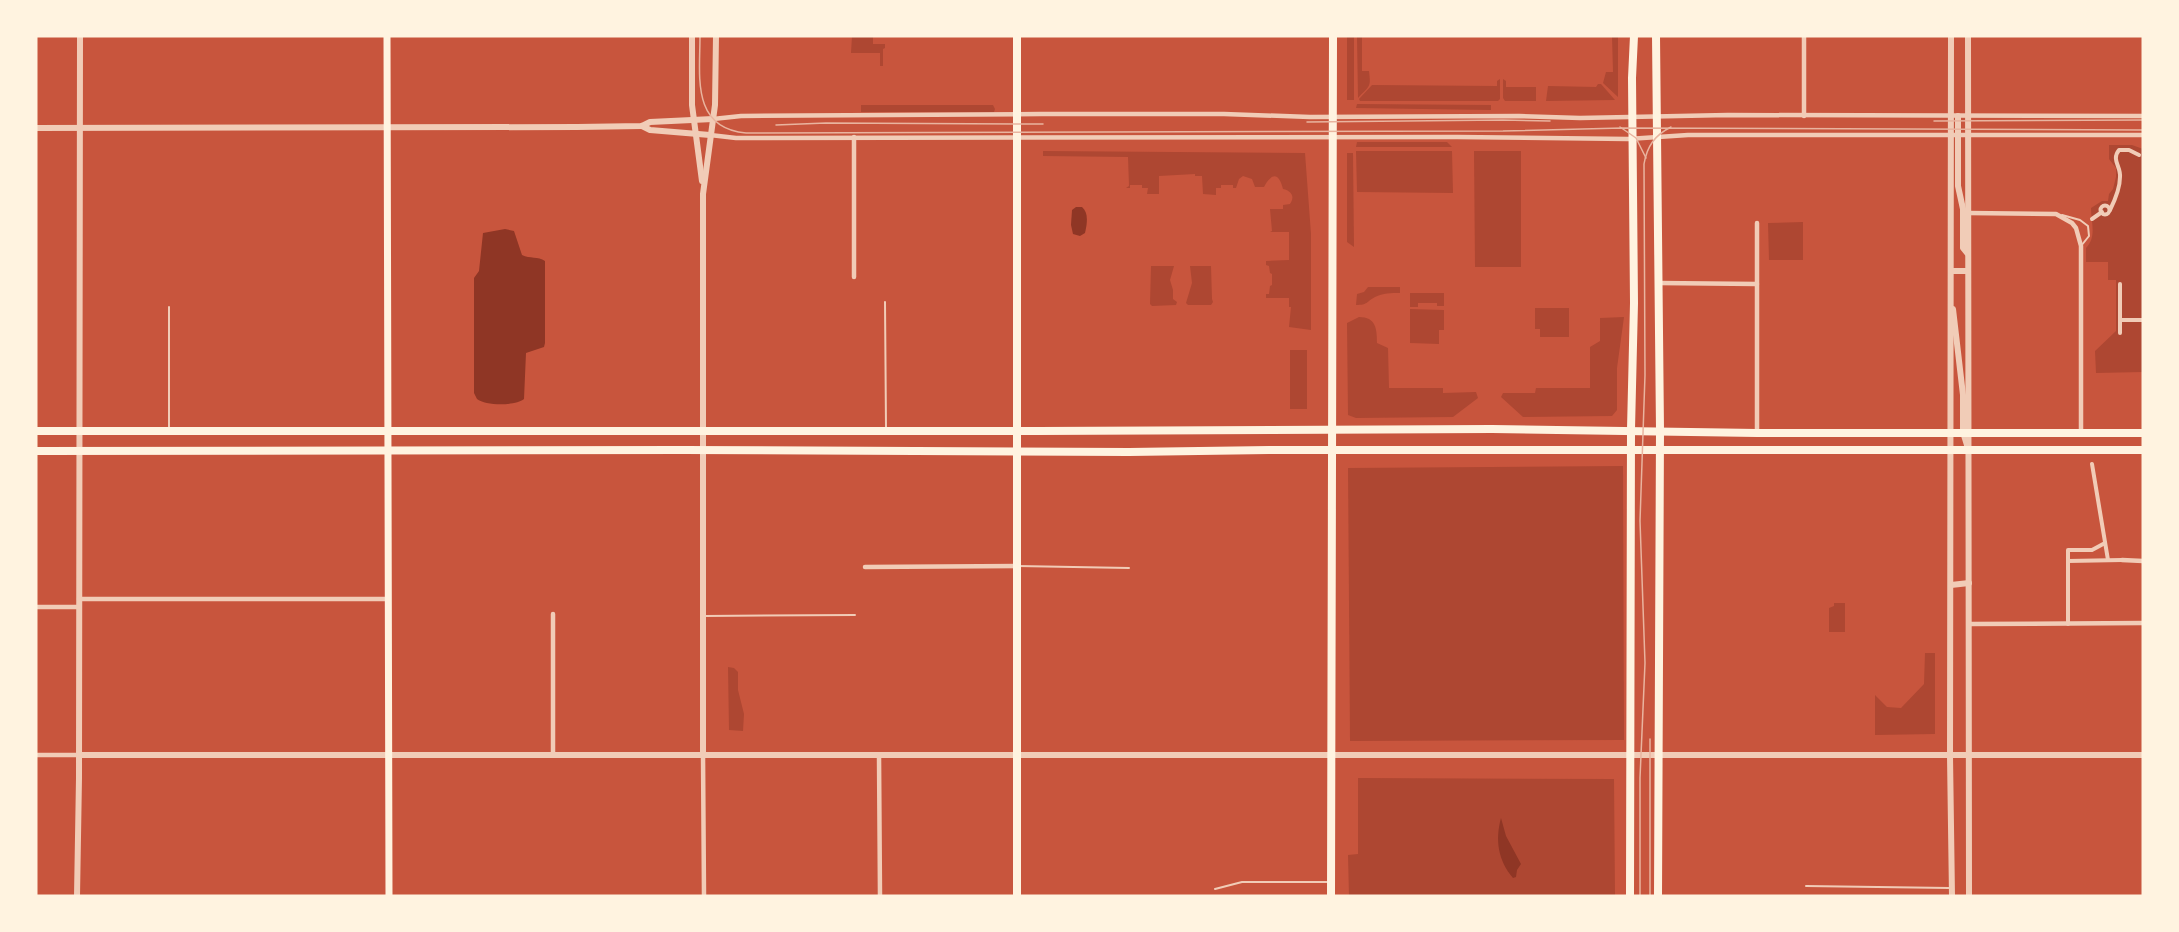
<svg xmlns="http://www.w3.org/2000/svg" width="2179" height="932" viewBox="0 0 2179 932" font-family="'PT Sans',sans-serif">
	<style>
		.green { fill: #ae4732 }
		.water { fill: #8f3625 }
		.lines { fill: none; stroke-linecap: round; stroke-linejoin: round }
		.service { stroke: #f1ccb7; stroke-width: 2 }
		.pedestrian { stroke: #f1ccb7; stroke-width: 4 }
		.minor { stroke: #f1ccb7; stroke-width: 4.5 }
		.tertiary { stroke: #f1ccb7; stroke-width: 6 }
		.secondary { stroke: #fff3e0; stroke-width: 7 }
		.primary { stroke: #fff3e0; stroke-width: 8 }
		.tram { stroke: #e9b49f; stroke-width: 1.5 }
	</style>
	<rect width="100%" height="100%" fill="#c8553d"/>
	<g class="green">
		<path d="M852,36H873V44H885V48L883,49V66H880V53H851Z"/>
		<rect x="1347" y="36" width="7" height="64"/>
		<path d="M1357,36H1362V71H1369C1371,88 1370,85 1358,98Z"/>
		<path d="M1612,36H1618V97L1603,83L1606,72H1613Z"/>
		<path d="M1500,79V99L1498,101H1360L1359,99L1372,85L1497,86V81Z"/>
		<path d="M1503,79L1506,81V87H1536V101H1505L1503,98Z"/>
		<path d="M1598,84H1601L1615,100L1546,101L1548,86L1596,87Z"/>
		<path d="M1357,104L1491,105V110L1356,108Z"/>
		<path d="M861,105H993L995,109L994,112H861Z"/>
		<path d="M1357,142H1447L1452,147H1356Z"/>
		<path d="M2109,145H2132L2143,149V372L2096,373L2095,351L2116,331V280H2108V262H2086V248C2097,237 2091,222 2091,208L2102,201H2108L2109,194L2113,189L2116,177V168L2109,159Z"/>
		<path d="M1043,151L1305,153L1311,234V330L1289,327L1291,307H1289V298H1266V294H1269L1270,286L1272,285V274L1270,273L1269,266L1266,265V261L1289,260V232H1270L1272,231L1270,209H1283V205L1290,204C1295,197 1292,191 1283,189C1279,173 1272,172 1264,187H1255L1252,179L1243,176L1239,179L1236,188H1233V185H1221V188H1216V195L1203,194L1202,176H1195V174L1159,176V194H1147L1148,188H1142V185H1130V188H1126L1129,186L1128,157L1043,156Z"/>
		<path d="M1356,151H1452L1453,193L1357,192Z"/>
		<path d="M1474,151H1521V267H1475Z"/>
		<path d="M1347,153H1353L1354,247L1347,242Z"/>
		<path d="M1803,222V260H1769L1768,223Z"/>
		<path d="M1151,266H1174L1170,280L1173,290V299L1177,302L1176,305L1152,306L1150,304Z"/>
		<path d="M1190,266H1211L1212,299L1213,302L1211,305H1188L1186,303L1192,283Z"/>
		<path d="M1368,287H1400V293C1391,293 1383,293 1375,297C1366,302 1368,305 1356,305L1357,294L1364,292Z"/>
		<path d="M1410,293H1444V306H1437V303H1418V307H1410Z"/>
		<path d="M1535,308H1569V337H1540V329H1535Z"/>
		<path d="M1410,309L1444,310V330H1439V344L1410,343Z"/>
		<path d="M1359,317C1376,317 1377,329 1377,343L1388,348L1389,388H1443V393L1476,392L1478,398L1453,417L1356,418L1348,415L1347,323Z"/>
		<path d="M1624,317L1617,368V410L1612,416L1523,417L1501,397L1503,393H1535L1536,388H1590V347L1600,341V318Z"/>
		<rect x="1290" y="350" width="17" height="59"/>
		<path d="M1623,466L1624,740L1350,741L1348,468Z"/>
		<path d="M1834,603H1845V632H1829V608L1834,606Z"/>
		<path d="M1925,653H1935V734L1875,735V695L1887,707L1901,708L1924,684Z"/>
		<path d="M728,667L734,668L738,672V690L744,714L743,731L729,730Z"/>
		<path d="M1358,778L1614,779L1615,896H1349L1348,855L1358,854Z"/>
	</g>
	<g class="water">
		<path d="M1076,207H1082C1089,213 1087,224 1085,233L1080,236L1073,234L1071,225L1072,210Z"/>
		<path d="M505,229L514,231L522,255C530,259 538,256 545,261V343L544,347L526,353L524,399C515,406 486,406 477,399L474,393V278L479,271L483,233Z"/>
		<path d="M1501,818L1506,836L1521,864L1517,870L1516,877L1513,878C1498,860 1495,840 1501,818Z"/>
	</g>
	<g class="lines">
		<g class="service">
			<path d="M2062,215L2080,220L2088,226L2089,236L2081,246"/>
			<path d="M885,302L886,428"/>
			<path d="M169,428V307"/>
			<path d="M1018,566L1129,568"/>
			<path d="M705,616L855,615"/>
			<path d="M1806,886L1949,888"/>
			<path d="M1215,889L1242,882H1328"/>
		</g>
		<g class="pedestrian">
			<circle cx="2105" cy="210" r="4.5"/>
			<path d="M2110,210C2115,200 2120,189 2120,177C2121,166 2111,160 2119,150H2129L2139,155"/>
			<path d="M2092,219L2102,212"/>
			<path d="M2120,284V333"/>
			<path d="M2120,320H2143"/>
			<path d="M2092,464L2108,560"/>
			<path d="M2068,561V550H2092L2105,543"/>
			<path d="M2068,624V561L2122,560"/>
		</g>
		<g class="minor">
			<path d="M1804,36V116"/>
			<path d="M713,119L741,116L1041,114H1224L1310,117L1519,116L1580,118L1728,115L2143,116"/>
			<path d="M710,135L736,138L1457,137L1628,139L1688,135H2143"/>
			<path d="M1968,213L2056,214L2072,223L2076,228L2081,246V433"/>
			<path d="M1757,223V433"/>
			<path d="M854,277V137"/>
			<path d="M1658,283L1757,284"/>
			<path d="M2122,560L2143,561"/>
			<path d="M865,567L1018,566"/>
			<path d="M79,599H388"/>
			<path d="M36,607H79"/>
			<path d="M1969,624L2143,623"/>
			<path d="M553,754V614"/>
			<path d="M703,754L704,896"/>
			<path d="M36,755H79"/>
			<path d="M879,755L880,896"/>
		</g>
		<g class="tertiary">
			<path d="M692,36V105L702,181"/>
			<path d="M1951,36L1950,756L1952,896"/>
			<path d="M1968,36L1969,896"/>
			<path d="M1958,116V186L1963,209V248L1967,253"/>
			<path d="M642,126L650,130L710,135"/>
			<path d="M36,128L577,127L642,126L650,122L713,119"/>
			<path d="M1951,271H1968"/>
			<path d="M1953,309L1963,395V432L1967,445"/>
			<path d="M1951,585L1969,583"/>
			<path d="M703,754V194L715,105L716,36"/>
			<path d="M79,755H2143"/>
			<path d="M77,896L79,778L80,36"/>
		</g>
		<path class="secondary" d="M387,36L389,896"/>
		<g class="primary">
			<path d="M1656,36L1660,430L1658,896"/>
			<path d="M36,431H1038L1492,429L1757,433H2143"/>
			<path d="M36,451L682,450L1129,452L1269,450H2143"/>
			<path d="M1017,896V36"/>
			<path d="M1331,896L1333,36"/>
			<path d="M1630,896L1631,429L1634,303L1632,78L1634,36"/>
		</g>
		<g class="tram">
			<path d="M700,36C700,76 691,128 746,133L1503,131L1622,128L2143,130"/>
			<path d="M1934,121L2143,120"/>
			<path d="M1307,122L1503,120L1550,121"/>
			<path d="M776,125L826,123L1043,124"/>
			<path d="M1620,127L1636,138L1646,158"/>
			<path d="M1640,896V778L1645,663L1640,521L1645,375L1644,164C1647,146 1655,135 1671,127"/>
			<path d="M1650,896V739"/>
		</g>
	</g>
	<rect width="2179" height="932" fill="none" stroke="#fff3e0" stroke-width="75"/>
</svg>
